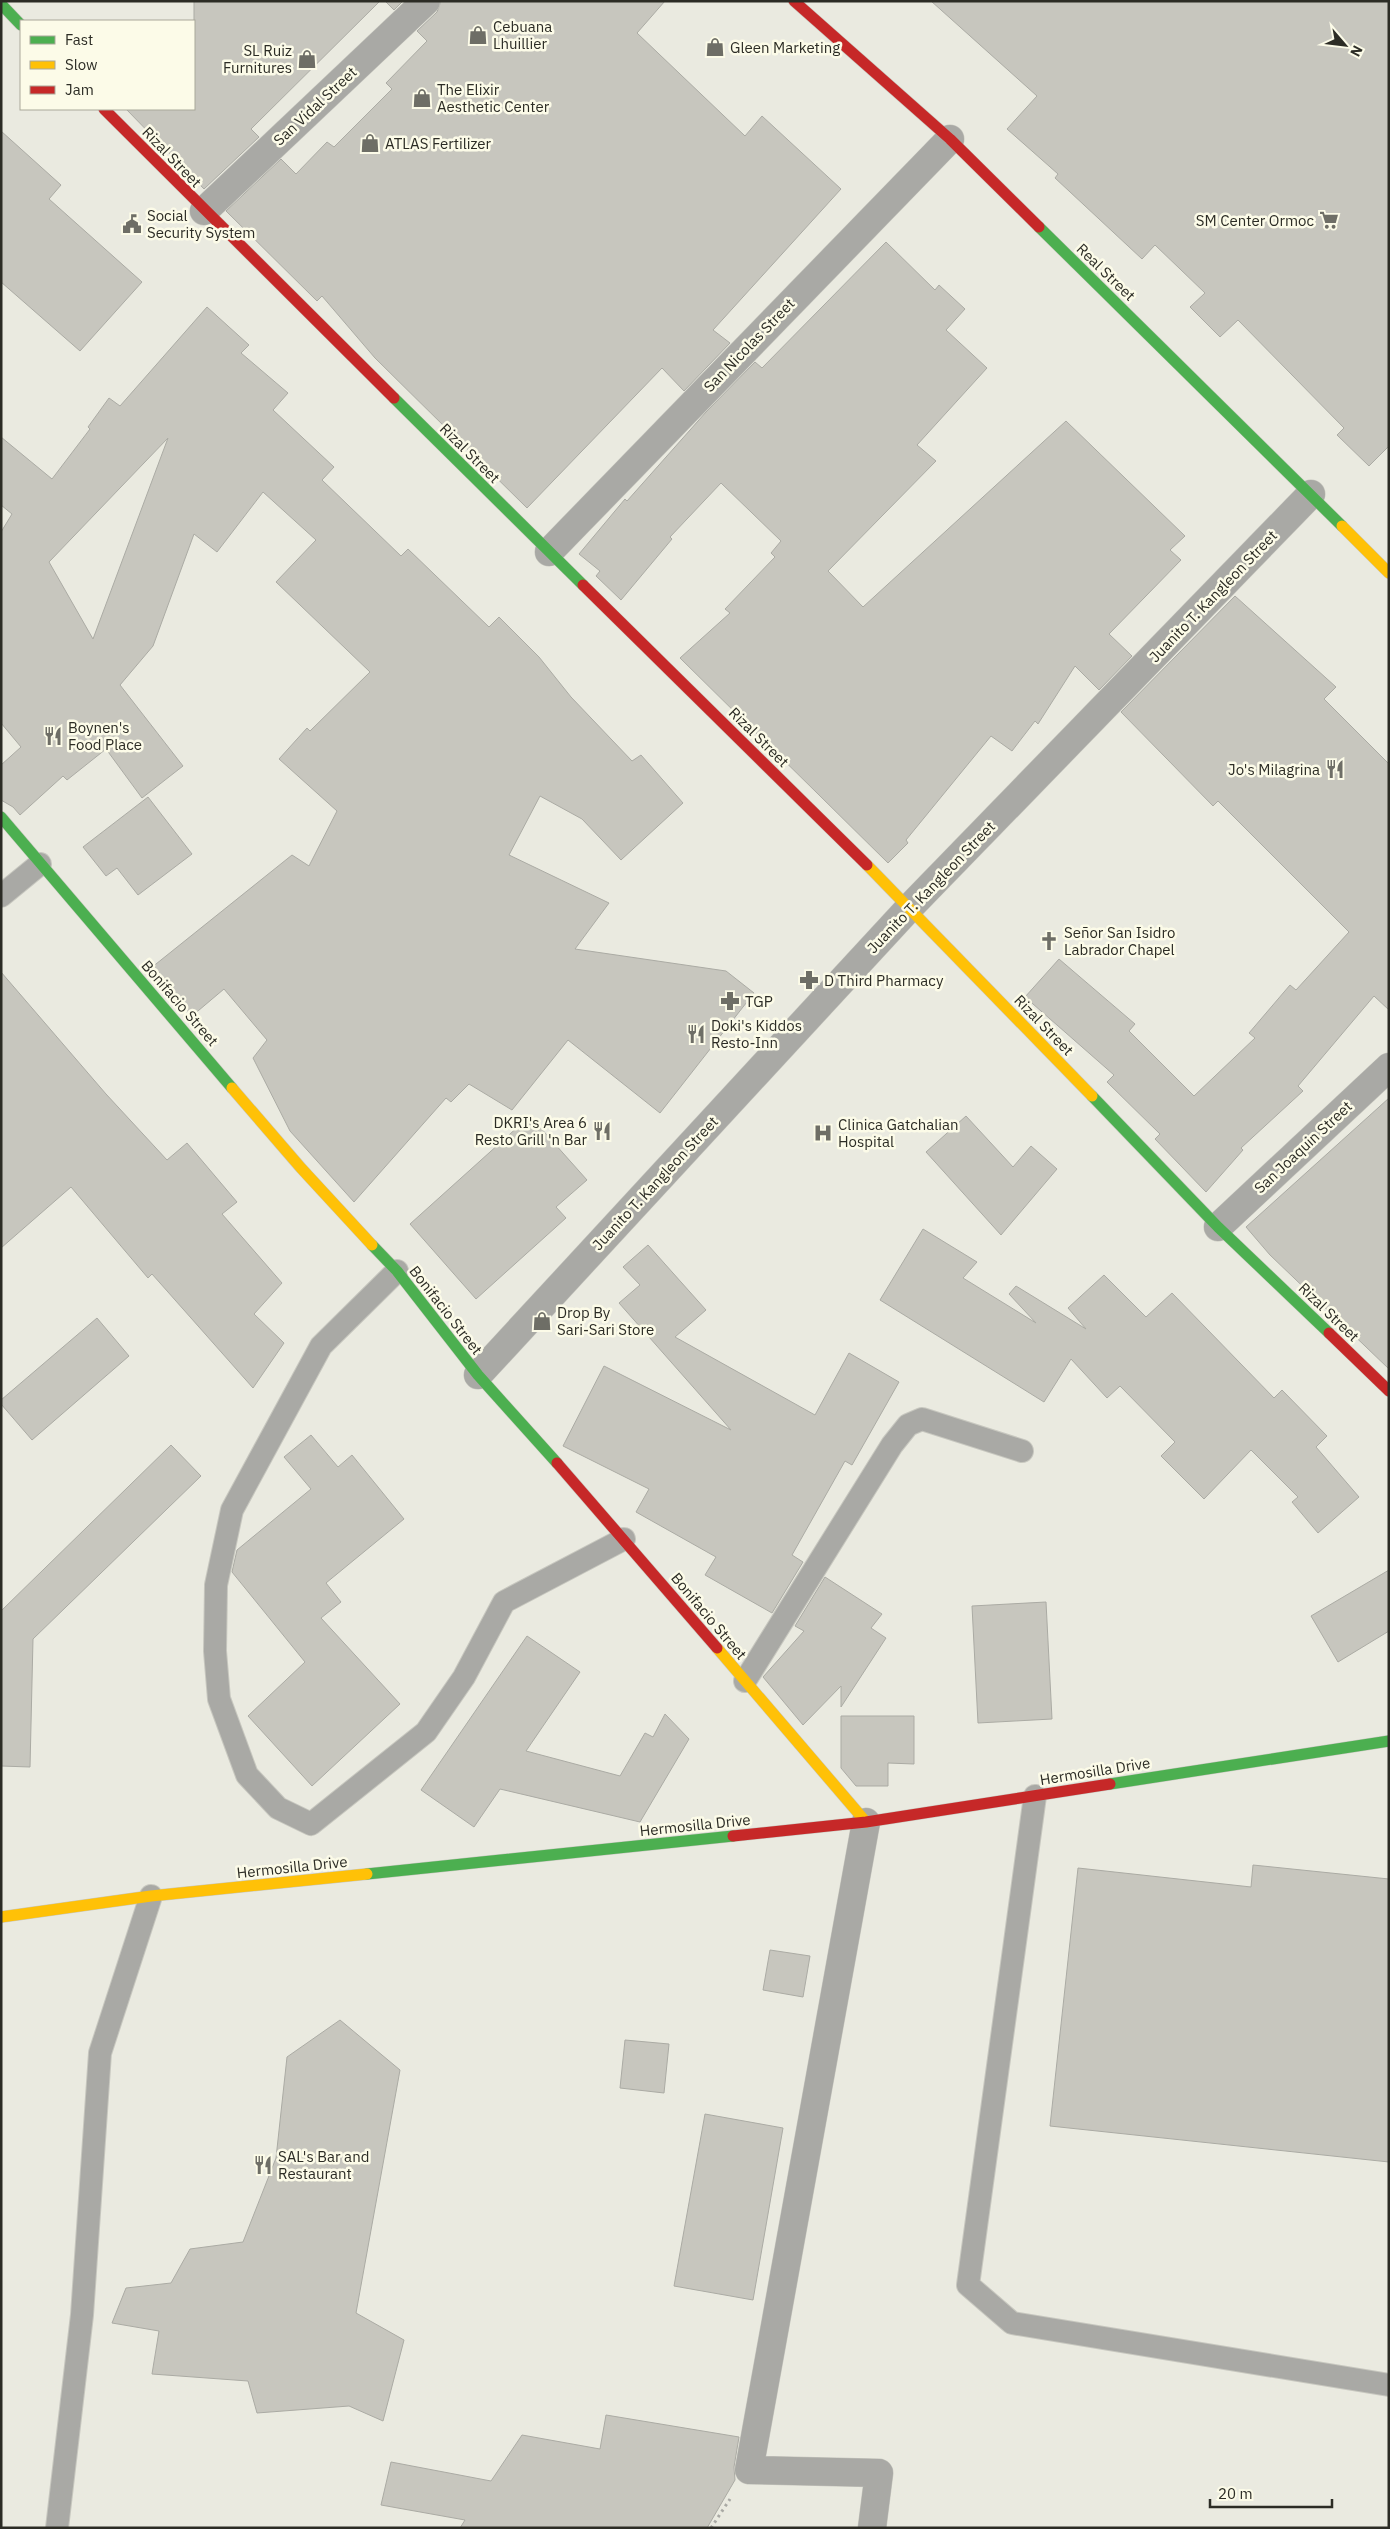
<svg xmlns="http://www.w3.org/2000/svg" width="1390" height="2529" viewBox="0 0 1390 2529" font-family="'IBM Plex Sans',sans-serif">
	<style>
		.building { fill: #c7c6be; stroke: #ababa4; fill-rule: evenodd }
		.lines { fill: none; stroke-linecap: round; stroke-linejoin: round }
		.lane-casing { stroke: #c7c7bf; stroke-width: 24 }
		.street-casing { stroke: #c7c7bf; stroke-width: 29 }
		.fast-casing { stroke: #c7c7bf; stroke-width: 12 }
		.slow-casing { stroke: #c7c7bf; stroke-width: 12 }
		.jam-casing { stroke: #c7c7bf; stroke-width: 12 }
		.path { stroke: #a9a9a4; stroke-width: 3; stroke-dasharray: 2.5 4; stroke-linecap: butt }
		.lane { stroke: #a9a9a5; stroke-width: 22 }
		.street { stroke: #a9a9a5; stroke-width: 28 }
		.fast { stroke: #4caf50; stroke-width: 11 }
		.slow { stroke: #ffc107; stroke-width: 11 }
		.jam { stroke: #c62828; stroke-width: 11 }
		.labels { text-anchor: middle; dominant-baseline: central; stroke-width: 5; stroke-linejoin: round; paint-order: stroke }
		.poi-label { font-size: 15px; fill: #2c2c25; stroke: #fcfbe8; text-anchor: start }
		.street-label { font-size: 15px; fill: #2c2c25; stroke: #fcfbe8 }
	</style>
	<rect width="100%" height="100%" fill="#eaeae0"/>
	<g class="building">
		<path d="M194,1H380L251,129L259,137L204,189L126,109H194Z"/>
		<path d="M385,1H403L394,10Z"/>
		<path d="M441,1H665L637,33L745,136L762,116L841,189L713,330L730,343L684,391L662,368L527,508L375,358L322,296L317,301L226,211L281,159L296,174L327,142L334,147L392,89L386,83L427,41L417,31L437,12Z"/>
		<path d="M931,1H1389V446L1369,466L1337,435L1344,428L1238,320L1220,337L1190,307L1205,293L1155,245L1142,259L1055,178L1058,174L1007,129L1037,96Z"/>
		<path d="M1,131L61,185L49,199L142,282L80,351L1,282Z"/>
		<path d="M886,242L935,290L939,285L965,309L946,330L987,368L917,445L936,461L828,571L863,607L1066,421L1185,536L1170,550L1181,560L1109,634L1132,656L1099,690L1075,666L1038,724L1035,721L1012,751L991,736L906,840L908,843L888,863L680,658L730,613L725,609L775,557L771,553L781,541L721,483L670,537L672,539L621,600L596,576L600,571L579,554L625,499L627,501L706,412L755,362L762,368Z"/>
		<path d="M207,307L249,345L241,353L288,393L273,410L334,467L322,480L401,556L408,549L489,627L499,617L539,657L571,697L632,761L641,755L683,803L621,860L582,819L540,796L509,855L609,903L575,949L726,971L754,993L660,1113L568,1040L512,1110L469,1084L451,1102L446,1098L354,1202L290,1131L253,1058L267,1040L224,989L192,1016L151,968L292,855L309,866L337,811L279,759L307,728L310,731L370,672L276,582L316,540L263,492L217,552L194,534L153,646L120,685L183,766L142,798L106,749L67,780L63,776L20,815L13,807L1,800V765L21,747L1,723V532L12,514L1,505V437L52,479L90,429L88,427L109,398L120,406ZM168,438L93,639L49,562Z"/>
		<path d="M1235,596L1336,687L1324,699L1389,764V1010L1374,996L1298,1086L1303,1091L1241,1148L1243,1150L1206,1192L1155,1139L1160,1134L1107,1082L1114,1075L1025,997L1059,959L1135,1024L1129,1031L1194,1096L1255,1038L1249,1033L1290,985L1296,990L1349,932L1218,801L1213,806L1121,712Z"/>
		<path d="M148,797L192,854L138,895L117,868L106,876L83,847Z"/>
		<path d="M1,972L106,1094L167,1160L187,1143L237,1202L222,1214L282,1283L254,1314L284,1343L253,1388L152,1274L148,1278L71,1187L1,1248Z"/>
		<path d="M1389,1098V1369L1270,1255L1246,1227Z"/>
		<path d="M530,1116L587,1180L556,1207L566,1218L476,1299L410,1224Z"/>
		<path d="M966,1116L1013,1167L1031,1146L1057,1169L1001,1235L926,1152Z"/>
		<path d="M923,1229L977,1262L963,1278L1036,1323L1009,1294L1016,1286L1086,1329L1068,1308L1104,1275L1146,1317L1172,1293L1274,1398L1282,1390L1327,1436L1316,1447L1359,1497L1318,1533L1292,1502L1298,1497L1251,1450L1204,1499L1161,1456L1175,1442L1120,1386L1107,1398L1071,1359L1044,1402L880,1300Z"/>
		<path d="M648,1245L706,1310L675,1337L815,1415L849,1353L899,1382L852,1465L845,1461L792,1555L803,1562L772,1613L705,1575L716,1557L636,1512L649,1489L563,1446L604,1366L731,1430L619,1303L640,1285L623,1267Z"/>
		<path d="M97,1318L129,1356L32,1440L1,1404V1400Z"/>
		<path d="M311,1435L338,1467L352,1455L404,1519L326,1583L341,1602L321,1618L400,1704L312,1786L248,1716L305,1662L232,1572L237,1550L311,1489L284,1457Z"/>
		<path d="M171,1445L201,1476L33,1639L30,1767L1,1766V1611Z"/>
		<path d="M1389,1570V1631L1338,1662L1311,1616Z"/>
		<path d="M825,1577L882,1614L871,1628L886,1638L841,1707V1686L803,1725L763,1677L804,1631L795,1626Z"/>
		<path d="M1046,1602L1052,1719L978,1723L972,1606Z"/>
		<path d="M527,1636L580,1672L526,1751L620,1776L645,1733L653,1737L665,1714L689,1739L640,1822L500,1789L474,1827L421,1790Z"/>
		<path d="M841,1716H914V1764L888,1763V1786H856L841,1768Z"/>
		<path d="M1253,1865L1389,1879V2162L1050,2126L1078,1868L1251,1887Z"/>
		<path d="M770,1950L810,1956L803,1997L763,1990Z"/>
		<path d="M340,2020L400,2070L356,2313L404,2340L383,2421L349,2406L257,2413L248,2381L152,2374L159,2331L112,2323L126,2288L171,2283L190,2249L243,2242L276,2158L287,2057Z"/>
		<path d="M625,2040L669,2044L664,2093L620,2088Z"/>
		<path d="M705,2114L783,2128L753,2300L674,2286Z"/>
		<path d="M606,2415L739,2437L734,2467L735,2480L707,2528H460L465,2520L381,2505L391,2462L491,2481L522,2435L600,2449Z"/>
	</g>
	<g class="lines">
		<g class="lane-casing">
			<g id="lane">
				<path d="M1,896L40,864"/>
				<path d="M397,1271L321,1346L232,1510L216,1585L215,1651L219,1699L247,1775L278,1808L311,1824L426,1732L464,1677L504,1602L624,1539"/>
				<path d="M745,1681L892,1445L908,1425L922,1419L1022,1451"/>
				<path d="M1035,1796L968,2285L1012,2323L1389,2385"/>
				<path d="M57,2528L82,2315L100,2053L151,1896"/>
			</g>
		</g>
		<g class="street-casing">
			<g id="street">
				<path d="M204,211L426,1"/>
				<path d="M549,552L950,139"/>
				<path d="M1218,1227L1389,1067"/>
				<path d="M478,1375L910,907L1311,494"/>
				<path d="M866,1822L749,2470L879,2473L872,2528"/>
			</g>
		</g>
		<g class="fast-casing">
			<g id="fast">
				<path d="M1,4L21,25"/>
				<path d="M1039,227L1342,526"/>
				<path d="M394,398L583,585"/>
				<path d="M1,817L232,1088"/>
				<path d="M1092,1096L1218,1227L1329,1333"/>
				<path d="M372,1245L397,1271L478,1375L557,1463"/>
				<path d="M1110,1784L1389,1741"/>
				<path d="M367,1874L733,1836"/>
			</g>
		</g>
		<g class="slow-casing">
			<g id="slow">
				<path d="M1342,526L1389,573"/>
				<path d="M867,865L1092,1096"/>
				<path d="M232,1088L301,1168L372,1245"/>
				<path d="M717,1648L866,1822"/>
				<path d="M1,1917L151,1896L367,1874"/>
			</g>
		</g>
		<g class="jam-casing">
			<g id="jam">
				<path d="M794,1L950,139L1039,227"/>
				<path d="M104,109L394,398"/>
				<path d="M583,585L867,865"/>
				<path d="M1329,1333L1389,1391"/>
				<path d="M557,1463L717,1648"/>
				<path d="M733,1836L866,1822L1110,1784"/>
			</g>
		</g>
		<path class="path" d="M711,2528L730,2499"/>
		<use href="#lane" class="lane"/>
		<use href="#street" class="street"/>
		<use href="#fast" class="fast"/>
		<use href="#slow" class="slow"/>
		<use href="#jam" class="jam"/>
	</g>
	<defs>
		<g id="shop-bare" transform="scale(1.5)"><path d="M-5-2.5h2.3a2.7 3.5 0 0 1 5.4 0H5L5.5 6h-11ZM-1.5-2.5h3a1.5 2.3 0 0 0-3 0Z" fill="#6e6e66" stroke="#fcfbe8" stroke-width="2.5" paint-order="stroke"/></g>
		<g id="supermarket-bare" transform="scale(1.5)"><path d="M-6-5.5h2.5l.6 2H6L4.5 2H-2.5L-4.4-4H-6ZM-1.5 3.2a1.3 1.3 0 1 0 .1 0ZM3 3.2a1.3 1.3 0 1 0 .1 0Z" fill="#6e6e66" stroke="#fcfbe8" stroke-width="2.5" paint-order="stroke"/></g>
		<g id="civic-bare" transform="scale(1.5)"><path d="M-.6-6.5H3V-4.5H.6V-3L4-1V1h2V6H-6V1h2V-1L-.6-3ZM-1.2 2.5V6h2.4V2.5Z" fill="#6e6e66" stroke="#fcfbe8" stroke-width="2.5" paint-order="stroke"/></g>
		<g id="restaurant-bare" transform="scale(1.5)"><path d="M-5-6h1v4h1v-4h1v4h1v-4h1v5L-1.5 .5V6h-2V.5L-5-1ZM5-6V6H3V1.5H1.5Q1.5-4 5-6Z" fill="#6e6e66" stroke="#fcfbe8" stroke-width="2.5" paint-order="stroke"/></g>
		<g id="church-bare" transform="scale(1.5)"><path d="M-1.2-6h2.4v3.5h3.3v2.4h-3.3V6h-2.4V-.1h-3.3v-2.4h3.3Z" fill="#6e6e66" stroke="#fcfbe8" stroke-width="2.5" paint-order="stroke"/></g>
		<g id="pharmacy-bare" transform="scale(1.5)"><path d="M-2-6h4v4h4v4h-4v4h-4v-4h-4v-4h4Z" fill="#6e6e66" stroke="#fcfbe8" stroke-width="2.5" paint-order="stroke"/></g>
		<g id="hospital-bare" transform="scale(1.5)"><path d="M-5-5h3v3.5h4V-5h3V5h-3V1.5h-4V5h-3Z" fill="#6e6e66" stroke="#fcfbe8" stroke-width="2.5" paint-order="stroke"/></g>
	</defs>
	<g fill-rule="evenodd">
		<use href="#shop-bare" x="478" y="35"/>
		<use href="#shop-bare" x="715" y="47"/>
		<use href="#shop-bare" x="307" y="59"/>
		<use href="#shop-bare" x="422" y="98"/>
		<use href="#shop-bare" x="370" y="143"/>
		<use href="#supermarket-bare" x="1329" y="220"/>
		<use href="#civic-bare" x="132" y="224"/>
		<use href="#restaurant-bare" x="53" y="736"/>
		<use href="#restaurant-bare" x="1335" y="769"/>
		<use href="#church-bare" x="1049" y="941"/>
		<use href="#pharmacy-bare" x="809" y="980"/>
		<use href="#pharmacy-bare" x="730" y="1001"/>
		<use href="#restaurant-bare" x="696" y="1034"/>
		<use href="#restaurant-bare" x="602" y="1131"/>
		<use href="#hospital-bare" x="823" y="1133"/>
		<use href="#shop-bare" x="542" y="1321"/>
		<use href="#restaurant-bare" x="263" y="2165"/>
	</g>
	<g class="labels">
		<g class="poi-label">
			<text x="493" y="26">Cebuana<tspan x="493" dy="17">Lhuillier</tspan></text>
			<text x="730" y="47">Gleen Marketing</text>
			<text x="292" y="50" text-anchor="end">SL Ruiz<tspan x="292" dy="17">Furnitures</tspan></text>
			<text x="437" y="89">The Elixir<tspan x="437" dy="17">Aesthetic Center</tspan></text>
			<text x="385" y="143">ATLAS Fertilizer</text>
			<text x="147" y="215">Social<tspan x="147" dy="17">Security System</tspan></text>
			<text x="1314" y="220" text-anchor="end">SM Center Ormoc</text>
			<text x="68" y="727">Boynen's<tspan x="68" dy="17">Food Place</tspan></text>
			<text x="1320" y="769" text-anchor="end">Jo's Milagrina</text>
			<text x="1064" y="932">Señor San Isidro<tspan x="1064" dy="17">Labrador Chapel</tspan></text>
			<text x="824" y="980">D Third Pharmacy</text>
			<text x="745" y="1001">TGP</text>
			<text x="711" y="1025">Doki's Kiddos<tspan x="711" dy="17">Resto-Inn</tspan></text>
			<text x="587" y="1122" text-anchor="end">DKRI's Area 6<tspan x="587" dy="17">Resto Grill 'n Bar</tspan></text>
			<text x="838" y="1124">Clinica Gatchalian<tspan x="838" dy="17">Hospital</tspan></text>
			<text x="557" y="1312">Drop By<tspan x="557" dy="17">Sari-Sari Store</tspan></text>
			<text x="278" y="2156">SAL's Bar and<tspan x="278" dy="17">Restaurant</tspan></text>
		</g>
		<g class="street-label">
			<text transform="translate(315 106) rotate(-43)">San Vidal Street</text>
			<text transform="translate(172 157) rotate(46)">Rizal Street</text>
			<text transform="translate(1106 272) rotate(44)">Real Street</text>
			<text transform="translate(749 345) rotate(-46)">San Nicolas Street</text>
			<text transform="translate(470 453) rotate(45)">Rizal Street</text>
			<text transform="translate(1213 596) rotate(-46)">Juanito T. Kangleon Street</text>
			<text transform="translate(759 737) rotate(45)">Rizal Street</text>
			<text transform="translate(931 887) rotate(-46)">Juanito T. Kangleon Street</text>
			<text transform="translate(180 1003) rotate(49)">Bonifacio Street</text>
			<text transform="translate(1044 1025) rotate(46)">Rizal Street</text>
			<text transform="translate(1303 1147) rotate(-43)">San Joaquin Street</text>
			<text transform="translate(655 1183) rotate(-47)">Juanito T. Kangleon Street</text>
			<text transform="translate(446 1310) rotate(52)">Bonifacio Street</text>
			<text transform="translate(1329 1312) rotate(44)">Rizal Street</text>
			<text transform="translate(709 1616) rotate(50)">Bonifacio Street</text>
			<text transform="translate(1095 1771) rotate(-9)">Hermosilla Drive</text>
			<text transform="translate(695 1825) rotate(-6)">Hermosilla Drive</text>
			<text transform="translate(292 1867) rotate(-6)">Hermosilla Drive</text>
		</g>
	</g>
	<rect width="1390" height="2529" fill="none" stroke="#2c2c25" stroke-width="5"/>
	<rect x="20" y="20" width="175" height="90" fill="#fcfbe8" stroke="#a9a89a"/>
	<rect x="30" y="36" width="25" height="8" fill="#4caf50" stroke="#a9a89a"/>
	<text x="65" y="45" font-size="15" fill="#2c2c25">Fast</text>
	<rect x="30" y="61" width="25" height="8" fill="#ffc107" stroke="#a9a89a"/>
	<text x="65" y="70" font-size="15" fill="#2c2c25">Slow</text>
	<rect x="30" y="86" width="25" height="8" fill="#c62828" stroke="#a9a89a"/>
	<text x="65" y="95" font-size="15" fill="#2c2c25">Jam</text>
	<g transform="translate(1345 45) rotate(118)" stroke="#fcfbe8" stroke-width="4" paint-order="stroke">
	<path d="M0-4L9 19L0 12L-9 19Z" fill="#2c2c25"/>
	<text y="-8" font-size="14" font-weight="bold" text-anchor="middle" fill="#2c2c25">N</text>
	</g>
	<path d="M1210 2499v8h122v-8" fill="none" stroke="#2c2c25" stroke-width="2.5"/>
	<text x="1218" y="2499" font-size="15" fill="#2c2c25" stroke="#fcfbe8" stroke-width="4" paint-order="stroke">20 m</text>
</svg>
